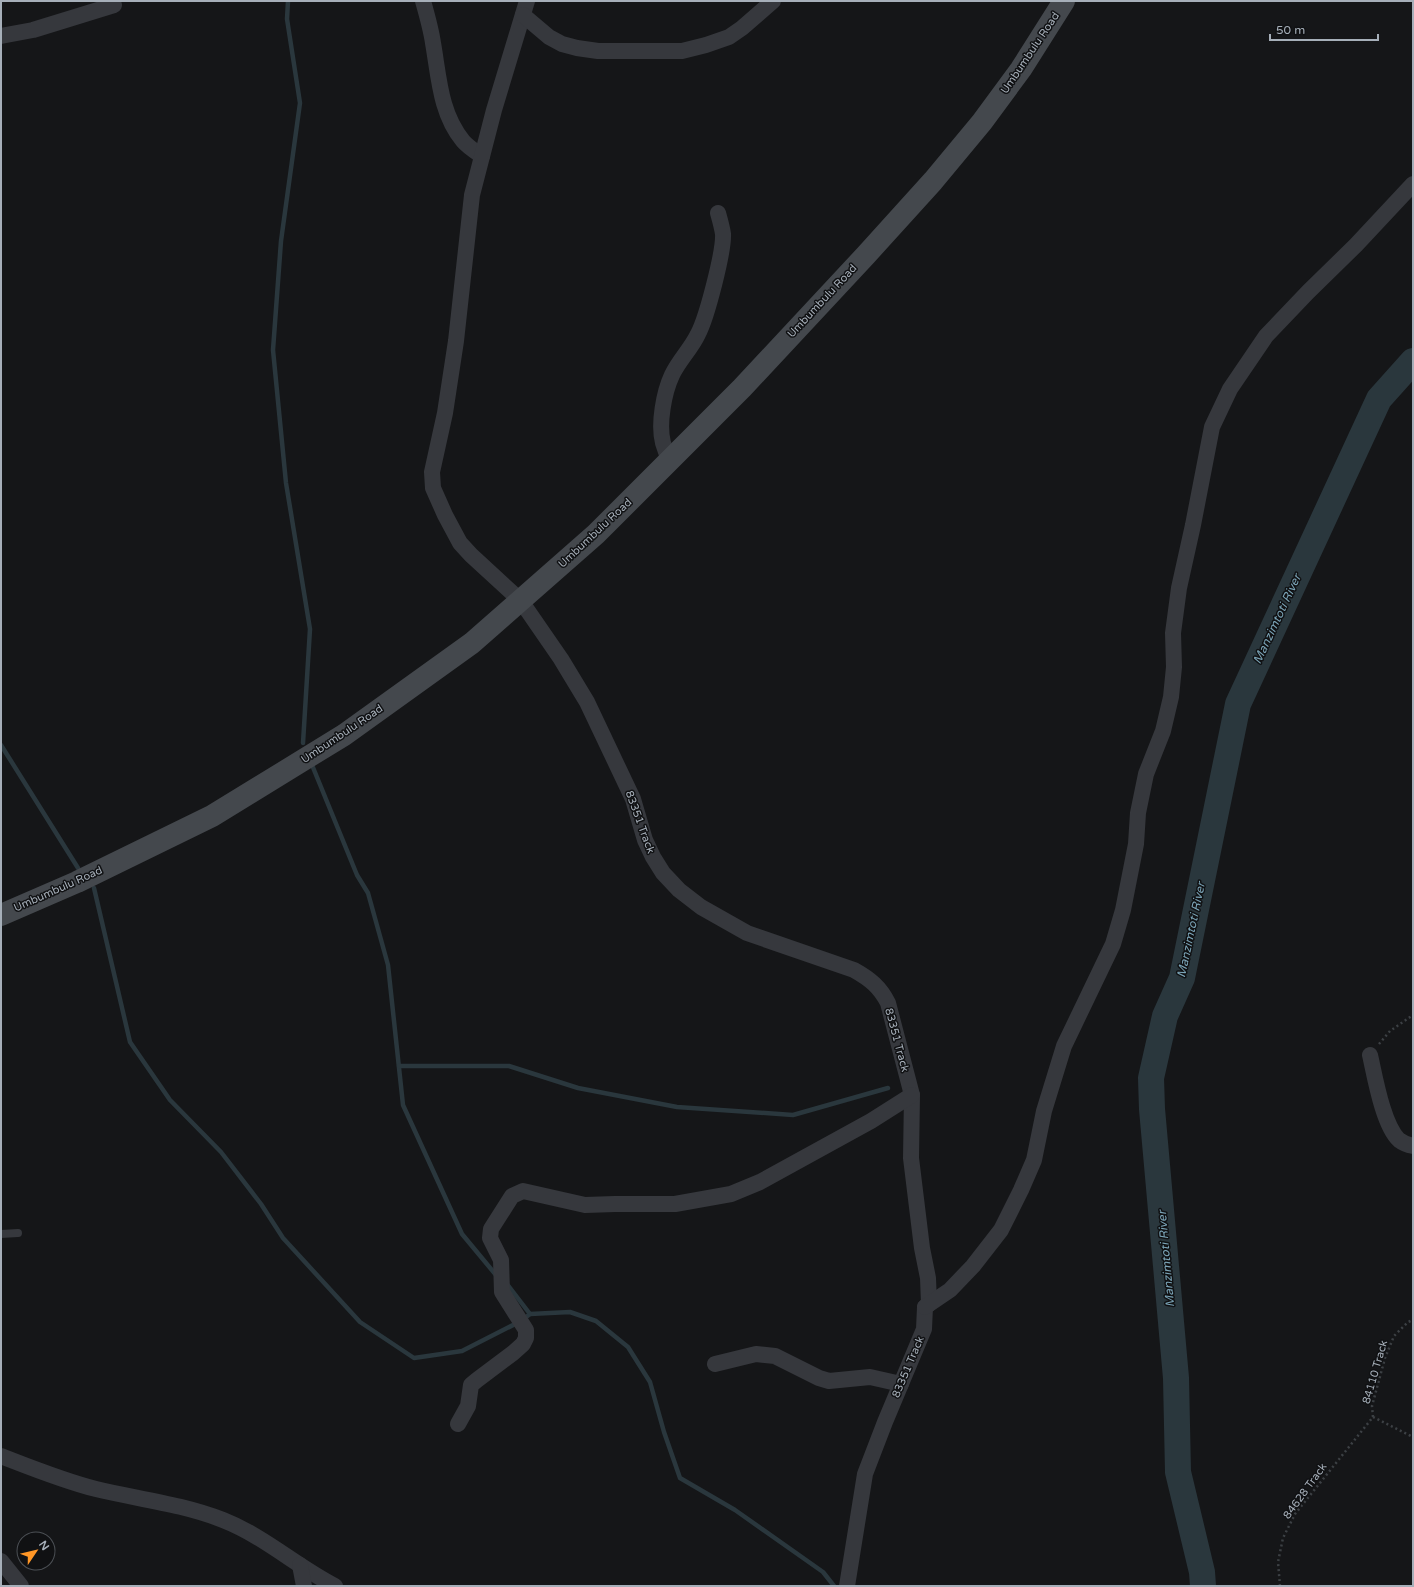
<svg xmlns="http://www.w3.org/2000/svg" width="1414" height="1587" viewBox="0 0 1414 1587" font-family="'Varela Round',sans-serif">
	<style>
		.lines { fill: none; stroke-linecap: round; stroke-linejoin: round }
		.stream { stroke: #2a373d; stroke-width: 4.5 }
		.river { stroke: #2a373d; stroke-width: 26 }
		.path { stroke: #3c4044; stroke-width: 2.5; stroke-dasharray: 2 3; stroke-linecap: butt }
		.service { stroke: #36383d; stroke-width: 8 }
		.minor { stroke: #36383d; stroke-width: 16 }
		.secondary { stroke: #44484d; stroke-width: 22 }
		.labels { text-anchor: middle; dominant-baseline: central; stroke-width: 3; stroke-linejoin: round; paint-order: stroke }
		.street-label { font-size: 11px; fill: #a6afb9; stroke: #101113 }
		.water-label { font-size: 12px; font-style: italic; fill: #7ba4b7; stroke: #101113 }
	</style>
	<rect width="100%" height="100%" fill="#151618"/>
	<g class="lines">
		<g class="stream">
			<path d="M288,1L287,19L300,103L281,241L273,350L286,483L310,629L303,743"/>
			<path d="M1,745L78,868"/>
			<path d="M312,765L357,875L368,893L388,965L403,1105L462,1234L496,1275"/>
			<path d="M94,888L130,1042L170,1100L221,1152L261,1204L283,1238L360,1322L414,1358L462,1351L521,1321L530,1314"/>
			<path d="M399,1066H509L578,1088L677,1107L793,1115L888,1088"/>
			<path d="M507,1284L530,1314L570,1312L596,1321L628,1347L650,1382L664,1432L680,1478L735,1510L823,1572L834,1586"/>
		</g>
		<path class="river" d="M1203,1586L1202,1572L1178,1472L1176,1378L1152,1109L1151,1078L1165,1016L1182,978L1238,704L1379,399L1413,361"/>
		<g class="path">
			<path d="M1379,1044L1390,1031L1413,1015"/>
			<path d="M1373,1417L1372,1406L1385,1358L1394,1336L1408,1322L1413,1320"/>
			<path d="M1373,1417L1413,1437"/>
			<path d="M1280,1586L1278,1562L1283,1538L1295,1514L1373,1417"/>
		</g>
		<path class="service" d="M1,1234L18,1233"/>
		<g class="minor">
			<path d="M423,1C427,15 431,29 433,43C439,77 440,113 463,141C468,147 476,152 482,156"/>
			<path d="M527,1L494,110L472,195L456,341L445,413L432,472L433,488L445,515L460,543L471,555L521,601L561,659L587,702L633,799L645,840L653,857L663,873L679,890L701,907L747,933L854,970C870,979 880,987 888,1003L912,1095L911,1158L922,1248L928,1278L929,1304L925,1307L924,1329L885,1422L865,1474L847,1586"/>
			<path d="M523,15L549,37L562,44L577,48L598,51H682L706,45L729,37L742,28L773,1"/>
			<path d="M1,36L33,30L114,5"/>
			<path d="M669,460C667,455 665,449 663,443C658,424 664,392 672,375C679,360 691,349 698,334C707,317 724,251 723,234C722,227 720,220 718,213"/>
			<path d="M1370,1055C1375,1077 1383,1125 1399,1140C1403,1143 1408,1145 1413,1146"/>
			<path d="M925,1307L950,1290L973,1266L1001,1230L1021,1190L1034,1160L1044,1111L1064,1046L1113,944L1123,910L1136,844L1138,813L1146,774L1163,731L1171,697L1174,667L1173,633L1179,588L1193,525L1212,427L1230,389L1266,336L1308,292L1356,245L1413,184"/>
			<path d="M715,1364L756,1354L775,1356L819,1378L829,1381L870,1377L901,1384"/>
			<path d="M458,1424L468,1406L471,1385L477,1380L513,1353L523,1344L526,1338V1330L502,1292L501,1260L490,1238L491,1229L512,1196L523,1191L585,1205L615,1204H675L731,1194L760,1182L871,1121L912,1095"/>
			<path d="M1,1456C32,1468 64,1481 96,1489C138,1499 182,1504 223,1520C264,1536 296,1566 335,1586"/>
			<path d="M1,1561L21,1586"/>
			<path d="M300,1565L304,1586"/>
		</g>
		<path class="secondary" d="M1,915L77,882L212,816L344,735L472,643L596,534L742,388L866,255L933,181L982,122L1021,69L1064,1"/>
	</g>
	<g class="labels">
		<g class="street-label">
			<text transform="translate(1030 53) rotate(-56)">Umbumbulu Road</text>
			<text transform="translate(822 301) rotate(-47)">Umbumbulu Road</text>
			<text transform="translate(595 533) rotate(-43)">Umbumbulu Road</text>
			<text transform="translate(342 734) rotate(-34)">Umbumbulu Road</text>
			<text transform="translate(640 822) rotate(70)">83351 Track</text>
			<text transform="translate(58 889) rotate(-24)">Umbumbulu Road</text>
			<text transform="translate(897 1040) rotate(75)">83351 Track</text>
			<text transform="translate(908 1367) rotate(-67)">83351 Track</text>
			<text transform="translate(1375 1372) rotate(-74)">84110 Track</text>
			<text transform="translate(1305 1491) rotate(-54)">84628 Track</text>
		</g>
		<g class="water-label">
			<text transform="translate(1277 619) rotate(-65)">Manzimtoti River</text>
			<text transform="translate(1191 930) rotate(-78)">Manzimtoti River</text>
			<text transform="translate(1166 1259) rotate(-95)">Manzimtoti River</text>
		</g>
	</g>
	<rect width="1414" height="1587" fill="none" stroke="#a6afb9" stroke-width="4"/>
	<g transform="translate(36 1551) rotate(55)"><circle r="19" fill="#101113" stroke="#4c5055"/>
	<path d="M0-3L7 15L0 10L-7 15Z" fill="#ff9626"/>
	<text y="-6" font-size="11" font-weight="bold" text-anchor="middle" fill="#a6afb9">N</text>
	</g>
	<path d="M1270 34v6h108v-6" fill="none" stroke="#a6afb9" stroke-width="2"/>
	<text x="1276" y="34" font-size="12" fill="#a6afb9" stroke="#101113" stroke-width="3" paint-order="stroke">50 m</text>
</svg>
